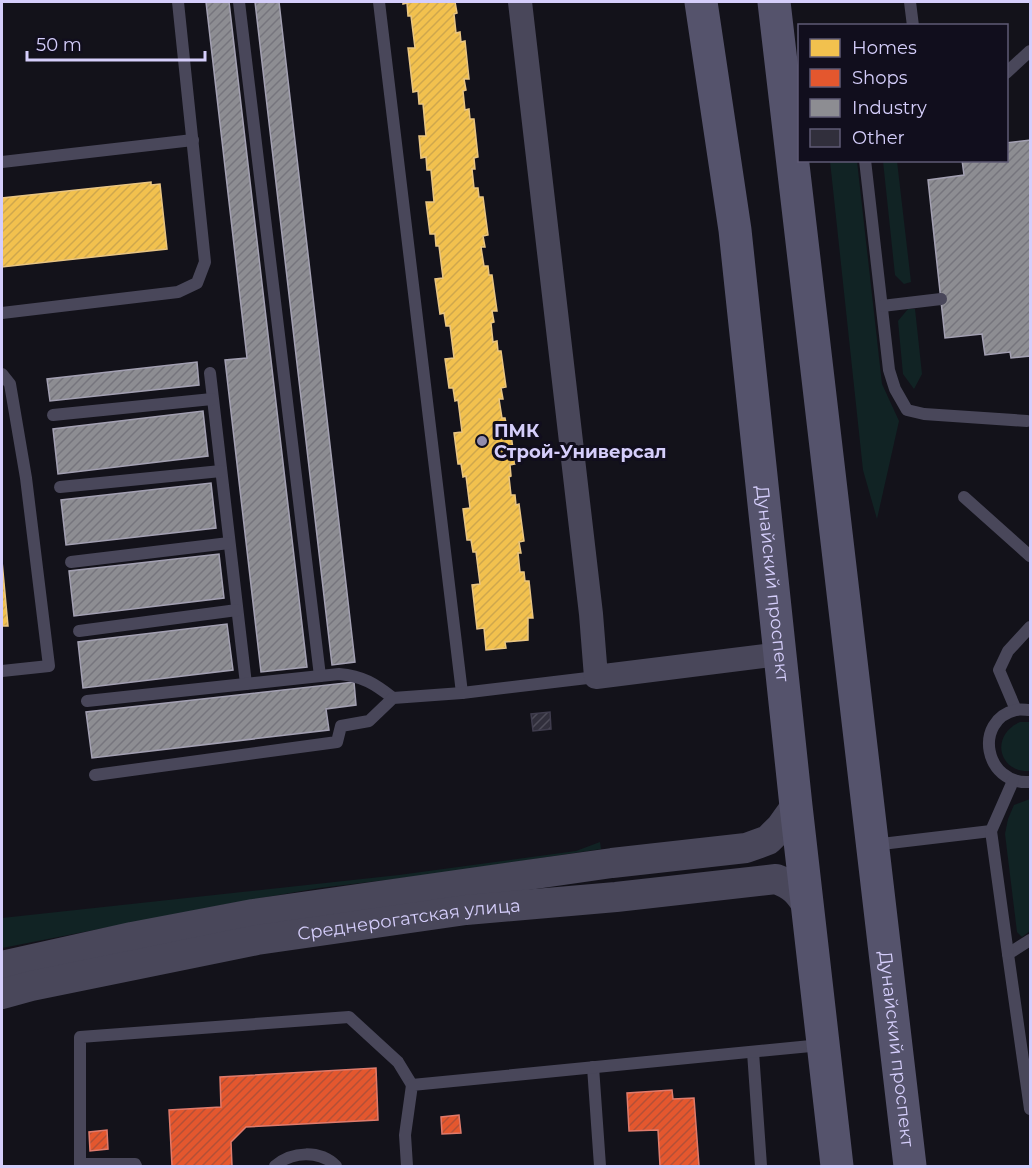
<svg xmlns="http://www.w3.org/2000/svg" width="1032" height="1168" viewBox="0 0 1032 1168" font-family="Montserrat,sans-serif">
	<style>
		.grass { fill: #112324 }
		.homes { fill: url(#homes-hatch); stroke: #e9c582; stroke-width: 1.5 }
		.shops { fill: url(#shops-hatch); stroke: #e07b6c; stroke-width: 1.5 }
		.industry { fill: url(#industry-hatch); stroke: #a3a0b2; stroke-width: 1.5 }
		.building { fill: url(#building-hatch); stroke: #3f3c4d; stroke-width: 1.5 }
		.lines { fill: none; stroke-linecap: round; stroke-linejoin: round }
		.service { stroke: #49475a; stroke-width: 12 }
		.minor { stroke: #49475a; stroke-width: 24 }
		.tertiary { stroke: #49475a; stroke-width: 30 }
		.secondary { stroke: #55536c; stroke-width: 33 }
		.poi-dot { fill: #918cac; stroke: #110e1d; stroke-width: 2 }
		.labels { text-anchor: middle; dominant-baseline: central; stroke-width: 6; stroke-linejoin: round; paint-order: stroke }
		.poi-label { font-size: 18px; font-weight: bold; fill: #d5cefb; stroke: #110e1d; text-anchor: start }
		.street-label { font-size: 18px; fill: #d5cefb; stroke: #110e1d }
	</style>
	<defs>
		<pattern id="homes-hatch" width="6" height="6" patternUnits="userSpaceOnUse" patternTransform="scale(1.5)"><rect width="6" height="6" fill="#f2c14e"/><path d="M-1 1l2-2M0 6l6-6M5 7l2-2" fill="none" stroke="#cea74d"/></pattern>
		<pattern id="shops-hatch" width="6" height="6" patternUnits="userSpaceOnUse" patternTransform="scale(1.5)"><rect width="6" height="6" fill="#e4572e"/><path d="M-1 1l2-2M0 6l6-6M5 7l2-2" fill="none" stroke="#b35037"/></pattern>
		<pattern id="industry-hatch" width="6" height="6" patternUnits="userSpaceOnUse" patternTransform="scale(1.5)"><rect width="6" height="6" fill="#8d8d92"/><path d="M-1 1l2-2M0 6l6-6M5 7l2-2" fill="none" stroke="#76757d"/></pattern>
		<pattern id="building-hatch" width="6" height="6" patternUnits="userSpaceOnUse" patternTransform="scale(1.5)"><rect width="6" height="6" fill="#312f3c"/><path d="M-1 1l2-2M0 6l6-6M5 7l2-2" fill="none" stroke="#4e4c59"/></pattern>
	</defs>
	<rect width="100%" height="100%" fill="#13121a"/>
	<g class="grass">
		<path d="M830,161H857L882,384L899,421L877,519L863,470Z"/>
		<path d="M883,161H897L911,282L904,284L895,275Z"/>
		<path d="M908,309H915L922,374L914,389L903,374L898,321Z"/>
		<path d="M1020,722H1030V771C998,773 990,735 1020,722Z"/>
		<path d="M1030,799V931L1022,937L1017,932L1005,834L1008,819L1014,805Z"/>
		<path d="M600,842L601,849L436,874L319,888L227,904L2,948V918L399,875L576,851Z"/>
	</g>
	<g class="homes">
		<path d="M403,2H460H455L457,13L454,14L456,33L460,32L461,42L465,41L469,79H464L466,90L463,91L465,110L469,109L470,119H474L478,157L474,158L475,169H472L474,188H478L479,197H483L488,235L483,236L485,247H481L484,266H488L489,275H492L497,311H492L494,322L491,323L493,342L497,341L498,351H501L506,387L501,388L503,399H499L502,418H505L507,428L510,427L515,464L510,465L511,476L509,477L511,495H515L516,505L519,504L524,541L519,542L521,553H518L520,572H524L525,581H529L533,618H528V640L505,642L506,648L486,650L484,628L477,629L472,585L480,584L476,552H473L471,540H467L463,509L470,508L466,476L463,477L461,464H458L454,433L462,432L458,400L455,401L453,388H449L445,359L454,358L450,326H446L444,313L440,314L435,279L443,278L439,246H436L435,234H430L426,202H434L431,170H427L426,157L421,158L419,136H426L423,104H419L418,91L413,92L408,48H415L411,16H408L407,3L403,4Z"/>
		<path d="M151,182V185L160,184L167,249L2,267V198Z"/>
		<path d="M2,561L8,626H2Z"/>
	</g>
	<g class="shops">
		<path d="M376,1068L378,1120L246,1127L231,1142L232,1166H172L169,1110L221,1107L220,1077Z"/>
		<path d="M672,1090L673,1099L694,1098L699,1166H660L658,1130L629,1131L627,1093Z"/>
		<path d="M459,1115L461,1133L442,1134L441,1117Z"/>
		<path d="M107,1130L108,1149L90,1151L89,1132Z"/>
	</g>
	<g class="industry">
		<path d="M206,2H229L307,667L261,672L225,360L247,358Z"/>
		<path d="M255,2H279L355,662L332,665Z"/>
		<path d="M1030,140V356L1011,358L1010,352L985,355L982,334L945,338L928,180L964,175L962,160H1006V143Z"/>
		<path d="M197,362L199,385L50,401L47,379Z"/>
		<path d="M203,411L208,456L58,474L53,429Z"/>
		<path d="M211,483L216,528L66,545L61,500Z"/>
		<path d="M219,554L224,598L74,616L69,571Z"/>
		<path d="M227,624L233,670L83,688L78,642Z"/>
		<path d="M354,682L356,705L326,709L329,730L92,758L86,712Z"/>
	</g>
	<path class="building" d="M550,712L551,729L533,731L531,714Z"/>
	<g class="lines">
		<g class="service">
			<path d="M239,2L320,676"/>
			<path d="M379,2L462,693"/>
			<path d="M910,2L913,26"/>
			<path d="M1006,73L1030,51"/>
			<path d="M865,160L889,370L895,389L907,410L924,414L1027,421"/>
			<path d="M2,162L193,140"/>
			<path d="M882,306L941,299"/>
			<path d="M2,313L178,292L197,283L205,262L178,2"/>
			<path d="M210,373L246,684"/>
			<path d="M2,374L10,384L26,478L49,666L2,671"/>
			<path d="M53,415L212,399"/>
			<path d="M60,487L221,471"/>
			<path d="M964,497L1030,556"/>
			<path d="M71,562L229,543"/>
			<path d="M79,631L237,610"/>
			<path d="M87,701L339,674C363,676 375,684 393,698"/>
			<path d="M1016,710L999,670L1008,651L1030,627"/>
			<path d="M1030,710C1026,710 1020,709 1016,710C973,720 984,785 1030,782"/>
			<path d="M95,775L337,742L341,726L369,721L393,698L462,693L596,677"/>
			<path d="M873,845L991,831"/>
			<path d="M1030,940L1008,954L1030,1109"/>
			<path d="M1008,954L991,831L1013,781"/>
			<path d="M753,1052L761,1166"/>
			<path d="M593,1067L600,1166"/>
			<path d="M80,1164H135L136,1166"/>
			<path d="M80,1166V1037L349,1017L398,1062L412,1085"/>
			<path d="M275,1166C292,1151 320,1150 336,1166"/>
			<path d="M407,1166L405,1135L412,1085L821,1045"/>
		</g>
		<path class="minor" d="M520,2L591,614L596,677L780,654"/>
		<g class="tertiary">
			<path d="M2,966L132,937L253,914L612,863L746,848L768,840L781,827L796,806"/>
			<path id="s1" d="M2,994L31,986L257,940L466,910L616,897L776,879C793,885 799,892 808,907"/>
		</g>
		<g class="secondary">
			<path id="s2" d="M701,2L735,230L796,806L837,1166"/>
			<path id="s3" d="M774,2L910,1166"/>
		</g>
	</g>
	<circle class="poi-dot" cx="482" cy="441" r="6"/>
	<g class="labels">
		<g class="poi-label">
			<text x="494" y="431">ПМК<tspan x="494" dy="21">Строй-Универсал</tspan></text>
		</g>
		<g class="street-label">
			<text stroke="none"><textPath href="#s2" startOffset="586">Дунайский проспект</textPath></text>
			<text stroke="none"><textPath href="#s1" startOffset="414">Среднерогатская улица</textPath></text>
			<text stroke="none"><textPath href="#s3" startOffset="1054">Дунайский проспект</textPath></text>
		</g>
	</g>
	<rect width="1032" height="1168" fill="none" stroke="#d5cefb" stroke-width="6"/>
	<rect x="798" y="24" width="210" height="138" fill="#110e1d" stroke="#5f5b76" stroke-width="1.5"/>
	<rect x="810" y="39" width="30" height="18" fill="#f2c14e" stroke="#5f5b76" stroke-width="1.5"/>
	<text x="852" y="54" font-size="18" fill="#d5cefb">Homes</text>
	<rect x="810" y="69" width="30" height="18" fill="#e4572e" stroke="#5f5b76" stroke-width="1.5"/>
	<text x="852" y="84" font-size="18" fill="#d5cefb">Shops</text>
	<rect x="810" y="99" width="30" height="18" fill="#8d8d92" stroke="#5f5b76" stroke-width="1.5"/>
	<text x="852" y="114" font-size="18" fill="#d5cefb">Industry</text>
	<rect x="810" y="129" width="30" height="18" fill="#312f3c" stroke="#5f5b76" stroke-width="1.5"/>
	<text x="852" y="144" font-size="18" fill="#d5cefb">Other</text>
	<path d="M27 51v9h178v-9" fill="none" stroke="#d5cefb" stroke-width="3"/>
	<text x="36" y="51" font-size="18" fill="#d5cefb" stroke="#110e1d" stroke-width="4.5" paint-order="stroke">50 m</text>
</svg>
